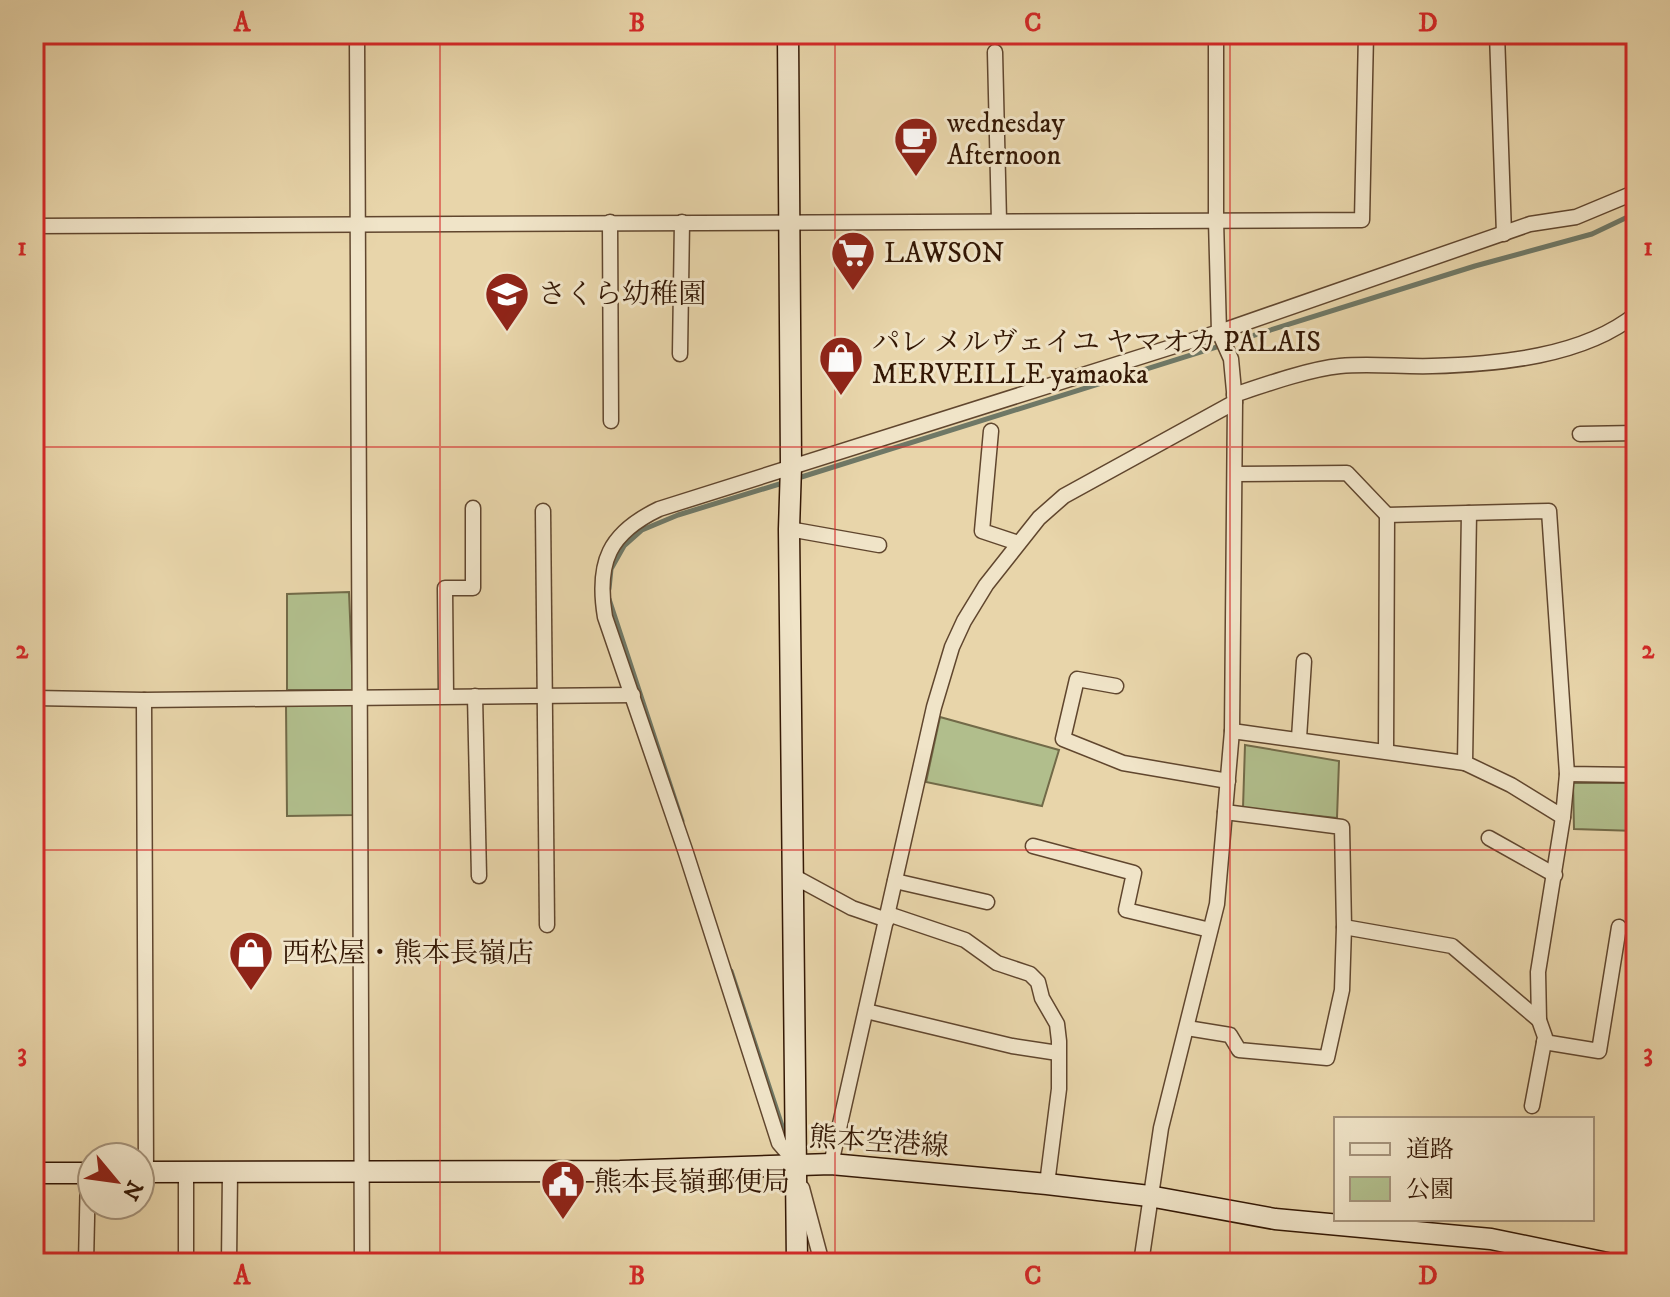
<svg xmlns="http://www.w3.org/2000/svg" width="1670" height="1297" viewBox="0 0 1670 1297" font-family="'IM FELL DW Pica','Noto Serif JP',serif">
	<style>
		.green { fill: #b1be8c; stroke: #726a48; stroke-width: 2 }
		.lines { fill: none; stroke-linecap: round; stroke-linejoin: round }
		.stream { stroke: #6f7866; stroke-width: 5 }
		.street-casing { stroke: #60462e; stroke-width: 17 }
		.secondary-casing { stroke: #331704; stroke-width: 23 }
		.street { stroke: #f0e4c8; stroke-width: 14 }
		.secondary { stroke: #f0e4c8; stroke-width: 20 }
		.grid { fill: none; stroke: #d62828; stroke-width: 2; stroke-opacity: 0.55 }
		.labels { text-anchor: middle; dominant-baseline: central; stroke-width: 6; stroke-linejoin: round; paint-order: stroke }
		.poi-label { font-size: 28px; fill: #331704; stroke: #f0e4c8; text-anchor: start }
		.street-label { font-size: 28px; fill: #331704; stroke: #f0e4c8 }
		.neatline { fill: none; stroke: #d62828; stroke-width: 3 }
		.grid-label { font-size: 26px; text-anchor: middle; font-weight: bold; fill: #d62828 }
	</style>
	<rect width="100%" height="100%" fill="#e8d5aa"/>
	<filter id="stains"><feTurbulence type="fractalNoise" baseFrequency=".0025" numOctaves="4"/><feColorMatrix values="0 0 0 0 .2 0 0 0 0 .09 0 0 0 0 .02 0 0 0 .5 -.17"/></filter>
	<radialGradient id="worn" r=".72"><stop offset=".6" stop-color="#630" stop-opacity="0"/><stop offset="1" stop-color="#630" stop-opacity=".3"/></radialGradient>
	<g class="green">
		<path d="M349,592L353,690H287V594Z"/>
		<path d="M354,704L355,815L287,816L286,705Z"/>
		<path d="M940,717L1059,750L1042,806L926,782Z"/>
		<path d="M1245,745L1339,761L1337,818L1243,808Z"/>
		<path d="M1573,783H1636V831L1574,829Z"/>
	</g>
	<g class="lines">
		<g class="stream">
			<path d="M795,479L1475,266L1592,234L1636,213"/>
			<path d="M609,589L611,569L624,546L642,530L678,515L786,482"/>
			<path d="M609,599L682,821"/>
			<path d="M731,971L788,1144"/>
		</g>
		<g class="street-casing">
			<g id="street">
				<path d="M357,34L362,1263"/>
				<path d="M1497,34L1504,234"/>
				<path d="M995,52L999,221"/>
				<path d="M610,222L611,421"/>
				<path d="M34,226L1362,220L1366,34"/>
				<path d="M680,354L682,222"/>
				<path d="M1234,395C1264,385 1309,369 1340,366C1370,363 1402,367 1432,366C1498,364 1583,357 1636,314"/>
				<path d="M991,431L982,531L1018,543"/>
				<path d="M1580,434L1636,433"/>
				<path d="M1236,474L1347,473L1387,515L1549,511L1567,774L1636,775"/>
				<path d="M543,511L547,925"/>
				<path d="M1469,513L1465,763L1511,785L1563,817L1567,774"/>
				<path d="M789,529L879,545"/>
				<path d="M1636,562L1634,563L1636,578"/>
				<path d="M1116,686L1077,679L1063,739L1123,763L1228,781"/>
				<path d="M446,696L445,588H473V508"/>
				<path d="M475,696L479,876"/>
				<path d="M35,698L144,700L633,695"/>
				<path d="M144,700L146,1172"/>
				<path d="M1232,731L1465,763"/>
				<path d="M1299,738L1304,661"/>
				<path d="M1386,751L1387,515"/>
				<path d="M1225,812L1342,827L1344,927L1452,946L1539,1020"/>
				<path d="M1489,838L1555,875"/>
				<path d="M1033,846L1134,873L1126,910L1210,930"/>
				<path d="M793,876L852,908L887,920"/>
				<path d="M895,881L987,902"/>
				<path d="M888,914L965,940L997,963L1030,974L1038,982L1042,998L1057,1024L1059,1041V1089L1047,1184"/>
				<path d="M866,1011L1012,1046L1058,1053"/>
				<path d="M1187,1028L1230,1035L1239,1050L1327,1058L1342,990L1344,927"/>
				<path d="M1544,1042L1599,1051L1619,927"/>
				<path d="M1532,1106L1545,1037L1539,1020L1538,972L1563,817"/>
				<path d="M797,1164L779,1143L686,853L605,617C596,562 609,533 659,509L1219,332L1530,224L1576,217L1636,192"/>
				<path d="M831,1164L934,707L952,647L964,621L986,585L1039,518L1064,496L1235,402"/>
				<path d="M186,1172V1263"/>
				<path d="M802,1188L822,1263"/>
				<path d="M86,1263L88,1173"/>
				<path d="M229,1263L230,1172"/>
				<path d="M1141,1263L1161,1128L1217,904L1232,731L1235,402L1231,359L1219,332L1216,220V34"/>
			</g>
		</g>
		<g class="secondary-casing">
			<g id="secondary">
				<path d="M788,34L791,466L789,529L797,1263"/>
				<path d="M140,1172L620,1171L831,1164L1047,1184L1149,1196L1275,1219L1491,1239L1607,1263"/>
				<path d="M34,1173H92"/>
			</g>
		</g>
		<use href="#street" class="street"/>
		<use href="#secondary" class="secondary"/>
	</g>
	<path class="grid" d="M440,34V1263M835,34V1263M1230,34V1263M34,447H1636M34,850H1636"/>
	<defs>
		<g id="cafe-pin" transform="scale(2.3)"><path d="M0 17L-7.5 6A9.5 9.5 0 1 1 7.5 6Z" fill="#8f2418" stroke="#f0e4c8"/><path d="M-5.5-4.5H6V0H3Q3 3.5 0 3.5H-2.5Q-5.5 3.5-5.5 0ZM3-3.2v2h1.7v-2ZM-6 4.5H4V6H-6Z" fill="#fff"/></g>
		<g id="supermarket-pin" transform="scale(2.3)"><path d="M0 17L-7.5 6A9.5 9.5 0 1 1 7.5 6Z" fill="#8f2418" stroke="#f0e4c8"/><path d="M-6-5.5h2.5l.6 2H6L4.5 2H-2.5L-4.4-4H-6ZM-1.5 3.2a1.3 1.3 0 1 0 .1 0ZM3 3.2a1.3 1.3 0 1 0 .1 0Z" fill="#fff"/></g>
		<g id="school-pin" transform="scale(2.3)"><path d="M0 17L-7.5 6A9.5 9.5 0 1 1 7.5 6Z" fill="#8f2418" stroke="#f0e4c8"/><path d="M0-5L7-2L0 1L-7-2ZM-4 1L0 2.5L4 1V4Q0 6-4 4Z" fill="#fff"/></g>
		<g id="shop-pin" transform="scale(2.3)"><path d="M0 17L-7.5 6A9.5 9.5 0 1 1 7.5 6Z" fill="#8f2418" stroke="#f0e4c8"/><path d="M-5-2.5h2.3a2.7 3.5 0 0 1 5.4 0H5L5.5 6h-11ZM-1.5-2.5h3a1.5 2.3 0 0 0-3 0Z" fill="#fff"/></g>
		<g id="civic-pin" transform="scale(2.3)"><path d="M0 17L-7.5 6A9.5 9.5 0 1 1 7.5 6Z" fill="#8f2418" stroke="#f0e4c8"/><path d="M-.6-6.5H3V-4.5H.6V-3L4-1V1h2V6H-6V1h2V-1L-.6-3ZM-1.2 2.5V6h2.4V2.5Z" fill="#fff"/></g>
	</defs>
	<g fill-rule="evenodd">
		<use href="#cafe-pin" x="916" y="139"/>
		<use href="#supermarket-pin" x="853" y="253"/>
		<use href="#school-pin" x="507" y="294"/>
		<use href="#shop-pin" x="841" y="358"/>
		<use href="#shop-pin" x="251" y="953"/>
		<use href="#civic-pin" x="563" y="1182"/>
	</g>
	<g class="labels">
		<g class="poi-label">
			<text x="947" y="123">wednesday<tspan x="947" dy="32">Afternoon</tspan></text>
			<text x="884" y="253">LAWSON</text>
			<text x="538" y="294">さくら幼稚園</text>
			<text x="872" y="342">パレ メルヴェイユ ヤマオカ PALAIS<tspan x="872" dy="32">MERVEILLE yamaoka</tspan></text>
			<text x="282" y="953">西松屋・熊本長嶺店</text>
			<text x="594" y="1182">熊本長嶺郵便局</text>
		</g>
		<g class="street-label">
			<text transform="translate(879 1142) rotate(4)">熊本空港線</text>
		</g>
	</g>
	<rect width="1670" height="1297" fill="none" stroke="#e8d5aa" stroke-width="88"/>
	<rect x="1334" y="1117" width="260" height="104" fill="#f0e4c8" stroke="#a4927a" stroke-width="2"/>
	<rect x="1350" y="1143" width="40" height="12" fill="#f0e4c8" stroke="#a4927a" stroke-width="2"/>
	<text x="1406" y="1157" font-size="24" fill="#331704">道路</text>
	<rect x="1350" y="1177" width="40" height="24" fill="#b1be8c" stroke="#a4927a" stroke-width="2"/>
	<text x="1406" y="1197" font-size="24" fill="#331704">公園</text>
	<g transform="translate(116 1181) rotate(119)"><circle r="38" fill="#f0e4c8" stroke="#a4927a" stroke-width="2"/>
	<path d="M0-6L14 30L0 20L-14 30Z" fill="#8f2418"/>
	<text y="-12" font-size="22" font-weight="bold" text-anchor="middle" fill="#331704">N</text>
	</g>
	<rect x="44" y="44" width="1582" height="1209" class="neatline"/>
	<g class="grid-label">
		<text x="242" y="31">A</text>
		<text x="637" y="31">B</text>
		<text x="1033" y="31">C</text>
		<text x="1428" y="31">D</text>
		<text x="22" y="255">1</text>
		<text x="1648" y="255">1</text>
		<text x="22" y="658">2</text>
		<text x="1648" y="658">2</text>
		<text x="22" y="1061">3</text>
		<text x="1648" y="1061">3</text>
		<text x="242" y="1284">A</text>
		<text x="637" y="1284">B</text>
		<text x="1033" y="1284">C</text>
		<text x="1428" y="1284">D</text>
	</g>
	<rect width="100%" height="100%" filter="url(#stains)"/>
	<rect width="100%" height="100%" fill="url(#worn)"/>
</svg>
